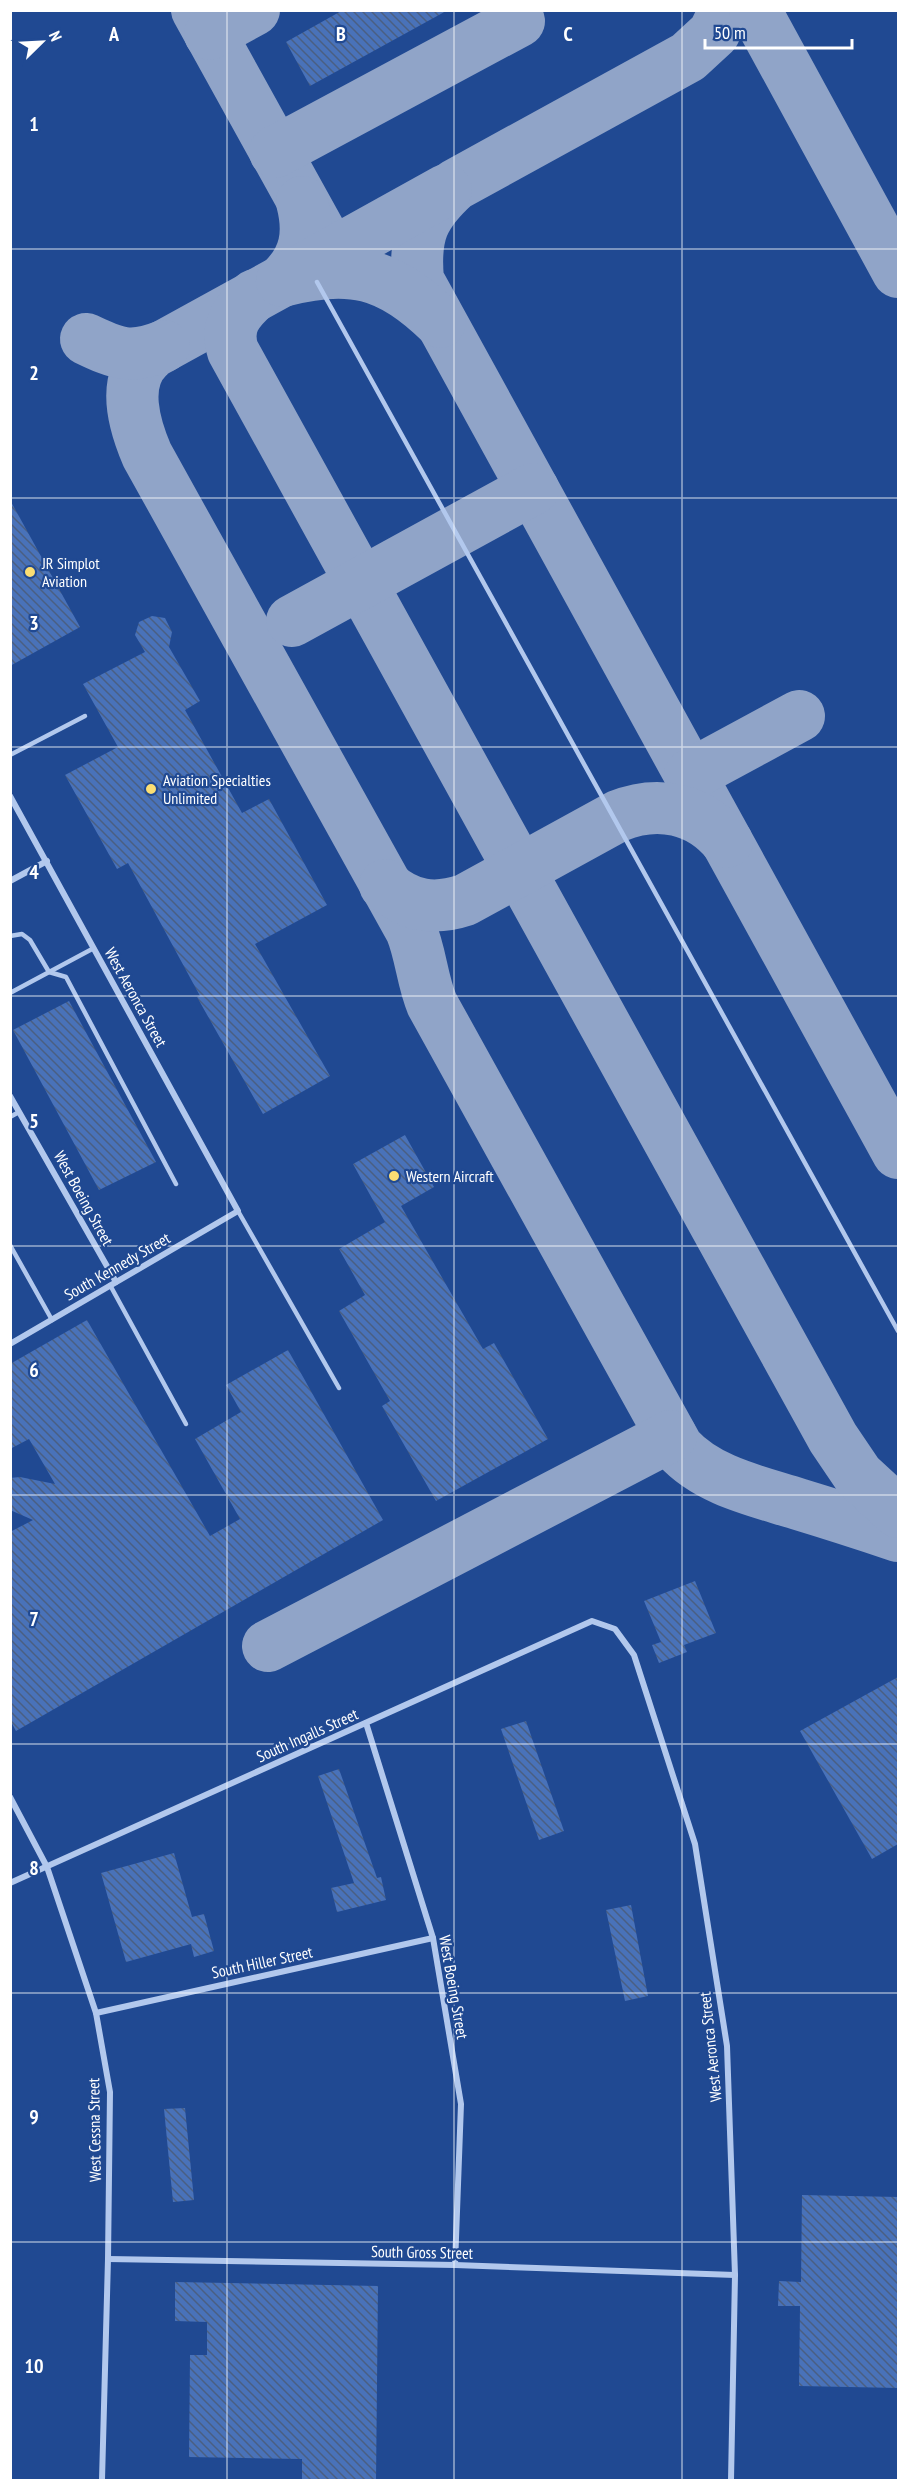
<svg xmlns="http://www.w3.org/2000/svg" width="909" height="2491" viewBox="0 0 909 2491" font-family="'PT Sans Narrow',sans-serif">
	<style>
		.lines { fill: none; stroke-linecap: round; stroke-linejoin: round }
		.taxiway { stroke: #90a4c8; stroke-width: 52 }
		.building { fill: url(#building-back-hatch) }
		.service { stroke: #b2c8ed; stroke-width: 4.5 }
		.minor { stroke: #b2c8ed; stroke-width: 6 }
		.grid { fill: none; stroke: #fff; stroke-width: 1.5; stroke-opacity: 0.55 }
		.poi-dot { fill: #fbde73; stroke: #204992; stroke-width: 2 }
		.labels { text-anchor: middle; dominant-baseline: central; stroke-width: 4.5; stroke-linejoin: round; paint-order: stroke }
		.poi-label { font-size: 16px; fill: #fff; stroke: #204992; text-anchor: start }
		.street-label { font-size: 16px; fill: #fff; stroke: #204992 }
		.grid-label { font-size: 20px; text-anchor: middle; font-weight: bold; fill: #fff; stroke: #204992; stroke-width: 4.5; stroke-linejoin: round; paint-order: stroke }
	</style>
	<defs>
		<pattern id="building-back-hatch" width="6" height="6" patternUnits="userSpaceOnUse" patternTransform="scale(1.5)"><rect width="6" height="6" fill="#4972b9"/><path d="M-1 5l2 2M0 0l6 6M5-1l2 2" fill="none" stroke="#4a5f82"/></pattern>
	</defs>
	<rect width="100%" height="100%" fill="#204992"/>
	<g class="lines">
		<g class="taxiway">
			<path d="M197,10L320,232"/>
			<path d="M725,10L714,33L688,57L455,185C422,215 414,235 418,280L898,1153"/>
			<path d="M755,10L898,272"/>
			<path d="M210,34L254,10"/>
			<path d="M275,152L519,21"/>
			<path d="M302,202C310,233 306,258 282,281L164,346C159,349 152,352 148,357C121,382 135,427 147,455L411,930C421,954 422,980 432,1004L678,1448C708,1481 757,1491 798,1504C831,1514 865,1525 898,1536"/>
			<path d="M255,295C237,311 225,326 233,351L833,1438L858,1475L898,1512"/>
			<path d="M440,322C389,272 350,263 282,281L446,190"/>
			<path d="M86,339C117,354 131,359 164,346"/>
			<path d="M292,621L533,489"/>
			<path d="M690,775L799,716"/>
			<path d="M385,885C409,907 435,910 465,900L618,816C658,800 699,808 727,842"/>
			<path d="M268,1646L671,1436"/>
		</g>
	</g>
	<g class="building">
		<path d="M343,10H448L310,86L286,42Z"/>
		<path d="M10,500L80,627L10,666Z"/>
		<path d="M152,616L165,618L172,632L169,647L200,701L185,710L242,813L269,799L327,905L255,944L330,1076L263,1114L197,997L200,996L128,863L117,869L65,775L118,747L83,684L145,652L135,635L139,622Z"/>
		<path d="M69,1001L156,1162L99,1190L13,1030Z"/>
		<path d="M405,1135L434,1187L401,1206L483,1349L494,1343L548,1439L436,1501L382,1406L390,1401L339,1311L365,1295L339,1249L385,1222L353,1164Z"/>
		<path d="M87,1320L210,1536L240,1519L195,1439L241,1412L226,1385L288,1350L383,1520L16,1731L10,1720V1532L33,1520L10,1510V1478L20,1477L55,1484L29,1439L10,1449V1364Z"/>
		<path d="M695,1581L716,1633L684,1645L687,1652L659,1663L652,1645L661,1642L644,1601Z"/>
		<path d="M898,1677V1844L872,1859L800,1731Z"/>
		<path d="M526,1721L564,1831L539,1840L501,1729Z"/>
		<path d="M339,1769L377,1878L381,1877L386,1900L337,1912L331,1888L354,1883L318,1776Z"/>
		<path d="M174,1853L192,1917L204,1914L214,1951L194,1957L191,1944L126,1962L101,1873Z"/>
		<path d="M631,1905L648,1996L625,2001L606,1910Z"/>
		<path d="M185,2108L194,2200L173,2202L164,2109Z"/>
		<path d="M802,2195L898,2197V2388L799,2386L800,2306H778L779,2281L801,2282Z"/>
		<path d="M175,2282L378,2286L376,2481H302V2459L189,2457L190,2355H207V2322L175,2321Z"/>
	</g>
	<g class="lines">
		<g class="service">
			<path d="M317,282L898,1331"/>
			<path d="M10,755L85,716"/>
			<path d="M10,936L22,934L30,940L49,972L66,977L176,1184"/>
			<path d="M10,993L94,948"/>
			<path d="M10,1117L19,1112"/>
			<path d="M238,1211L339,1388"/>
			<path d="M10,1245L52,1320"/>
			<path d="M110,1285L186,1424"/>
		</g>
		<g class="minor">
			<path d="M10,796L238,1211L10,1344"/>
			<path d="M10,881L47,861"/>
			<path d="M10,1096L116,1282"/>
			<path d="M366,1723L433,1938L461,2104L455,2265"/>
			<path d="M10,1797L47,1867L96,2013L110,2092L108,2259L102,2480"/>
			<path d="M10,1883L592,1621L615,1629L634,1655L695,1844L727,2046L735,2275L731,2480"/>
			<path d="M96,2013L433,1938"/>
			<path d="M108,2259L455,2265L735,2275"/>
		</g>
	</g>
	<path class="grid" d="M227,10V2480M454,10V2480M682,10V2480M10,249H898M10,498H898M10,747H898M10,996H898M10,1246H898M10,1495H898M10,1744H898M10,1993H898M10,2242H898"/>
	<g class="poi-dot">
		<circle cx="30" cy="572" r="6"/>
		<circle cx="151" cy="789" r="6"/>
		<circle cx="394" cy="1176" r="6"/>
	</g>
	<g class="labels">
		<g class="poi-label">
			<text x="42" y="563">JR Simplot<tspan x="42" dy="18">Aviation</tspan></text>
			<text x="163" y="780">Aviation Specialties<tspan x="163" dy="18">Unlimited</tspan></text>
			<text x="406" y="1176">Western Aircraft</text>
		</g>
		<g class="street-label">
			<text transform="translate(136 997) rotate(61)">West Aeronca Street</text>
			<text transform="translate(84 1198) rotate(61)">West Boeing Street</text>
			<text transform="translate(117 1266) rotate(-30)">South Kennedy Street</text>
			<text transform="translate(307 1735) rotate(-24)">South Ingalls Street</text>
			<text transform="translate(262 1962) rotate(-12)">South Hiller Street</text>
			<text transform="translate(454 1987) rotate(80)">West Boeing Street</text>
			<text transform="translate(710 2047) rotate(-96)">West Aeronca Street</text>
			<text transform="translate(94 2130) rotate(-91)">West Cessna Street</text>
			<text transform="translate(422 2252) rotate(1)">South Gross Street</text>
		</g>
	</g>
	<g class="grid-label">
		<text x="114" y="41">A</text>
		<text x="341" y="41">B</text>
		<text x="568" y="41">C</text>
		<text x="34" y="131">1</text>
		<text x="34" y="380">2</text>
		<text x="34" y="630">3</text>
		<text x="34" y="879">4</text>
		<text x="34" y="1128">5</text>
		<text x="34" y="1377">6</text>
		<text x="34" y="1626">7</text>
		<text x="34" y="1875">8</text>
		<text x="34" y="2124">9</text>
		<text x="34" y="2373">10</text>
	</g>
	<rect width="909" height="2491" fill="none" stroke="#ffffff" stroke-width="24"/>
	<g transform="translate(42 42) rotate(66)" stroke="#204992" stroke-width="4.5" paint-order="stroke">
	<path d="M0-4.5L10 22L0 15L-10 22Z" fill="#ffffff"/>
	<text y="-9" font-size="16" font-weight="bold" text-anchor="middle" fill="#ffffff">N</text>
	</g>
	<path d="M705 39v9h147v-9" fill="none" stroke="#ffffff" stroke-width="3"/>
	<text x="714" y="39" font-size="18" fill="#ffffff" stroke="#204992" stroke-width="4.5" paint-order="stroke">50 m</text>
</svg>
